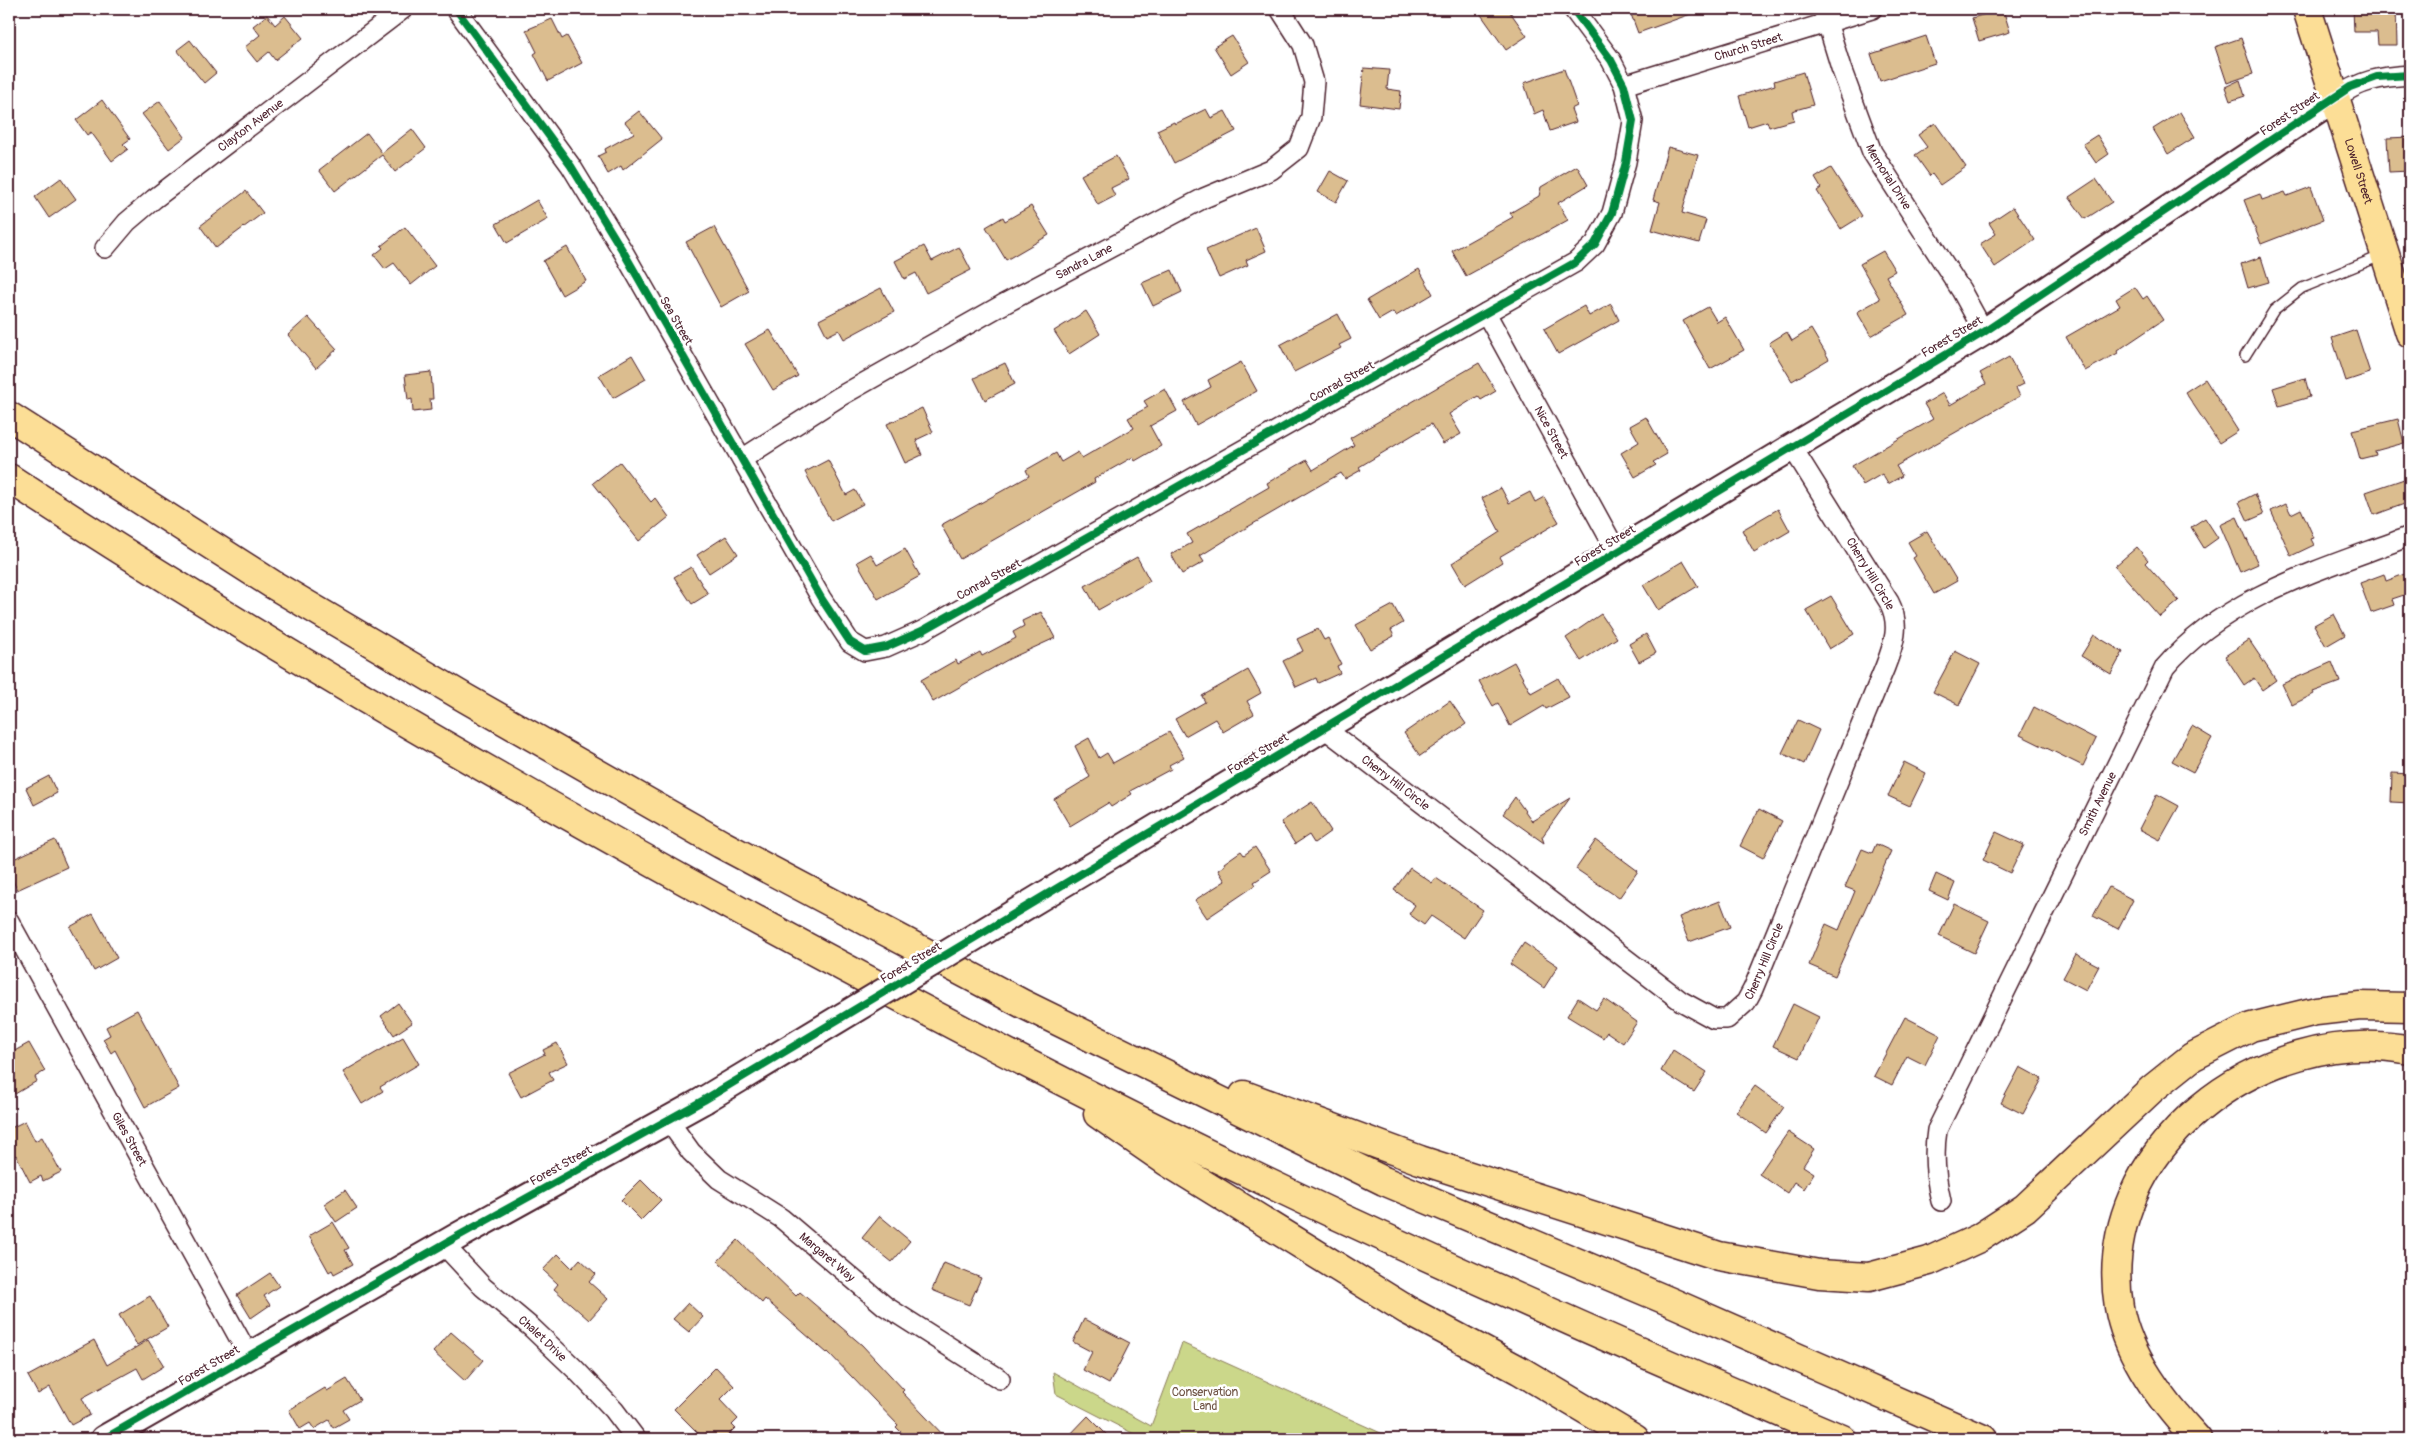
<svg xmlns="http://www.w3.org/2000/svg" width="2419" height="1448" viewBox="0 0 2419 1448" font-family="Pangolin,sans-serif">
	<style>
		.green { fill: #cbd78a; stroke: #8a7b5a }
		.building { fill: #dbbd8f; stroke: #4a1f2b }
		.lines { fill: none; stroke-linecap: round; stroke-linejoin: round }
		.lane-casing { stroke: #4a1f2b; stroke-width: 12 }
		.street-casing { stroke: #4a1f2b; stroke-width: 22 }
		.secondary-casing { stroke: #4a1f2b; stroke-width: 30 }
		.primary-casing { stroke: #4a1f2b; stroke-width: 31 }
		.highway-casing { stroke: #4a1f2b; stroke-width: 31 }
		.lane { stroke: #fff; stroke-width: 9 }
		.street { stroke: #fff; stroke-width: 19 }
		.secondary { stroke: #fff; stroke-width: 26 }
		.primary { stroke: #fcde96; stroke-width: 28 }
		.highway { stroke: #fcde96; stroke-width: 28 }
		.secondary-bridge-casing { stroke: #4a1f2b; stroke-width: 30; stroke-linecap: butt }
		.secondary-bridge { stroke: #fff; stroke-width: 26 }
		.cycleway-casing { stroke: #fff; stroke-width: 11 }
		.cycleway { stroke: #00873e; stroke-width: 8 }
		.labels { text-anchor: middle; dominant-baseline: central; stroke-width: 5; stroke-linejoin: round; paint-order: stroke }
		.street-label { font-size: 12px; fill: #4a1f2b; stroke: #fff }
		.park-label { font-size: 12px; fill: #715648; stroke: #fff }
	</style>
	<rect width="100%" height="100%" fill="#fff"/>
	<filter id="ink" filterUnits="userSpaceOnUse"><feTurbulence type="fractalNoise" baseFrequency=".02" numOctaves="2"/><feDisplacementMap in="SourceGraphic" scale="10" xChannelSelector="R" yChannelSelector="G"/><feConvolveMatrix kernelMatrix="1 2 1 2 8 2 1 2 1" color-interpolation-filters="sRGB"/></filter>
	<g filter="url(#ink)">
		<path class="green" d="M1182,1343L1394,1439H1136L1138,1436L1056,1394L1053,1372L1151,1426Z"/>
		<g class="building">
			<path d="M1477,9H1508L1527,36L1506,50Z"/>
			<path d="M1629,9H1699V11L1638,33Z"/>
			<path d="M2003,9L2010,32L1979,41L1972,18Z"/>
			<path d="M2353,9H2396L2397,45H2378L2377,32H2354Z"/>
			<path d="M267,15L275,25L285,16L303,38L275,60L269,52L257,62L245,47L260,35L253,26Z"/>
			<path d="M552,19L562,39L567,36L582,63L548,81L534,54L537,52L526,30Z"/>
			<path d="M1232,36L1249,62L1231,74L1214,47Z"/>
			<path d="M1926,36L1935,63L1880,81L1871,54Z"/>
			<path d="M2241,38L2253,74L2227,83L2215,47Z"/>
			<path d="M190,40L216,73L204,83L177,50Z"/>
			<path d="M1364,68L1389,70L1387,89L1401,91L1399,109L1360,104Z"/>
			<path d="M1564,69L1577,106L1571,109L1576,122L1550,131L1543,110L1534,114L1524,83Z"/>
			<path d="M1803,72L1813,105L1792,111L1794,120L1769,127L1767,121L1748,127L1739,96L1775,85L1774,81Z"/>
			<path d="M2240,80L2245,96L2230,101L2225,87Z"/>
			<path d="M102,100L130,139L123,144L128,149L112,161L91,132L87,135L76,120Z"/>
			<path d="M160,101L185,137L169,149L142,114Z"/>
			<path d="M1206,109L1211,118L1225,111L1236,131L1174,163L1157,130L1174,122L1175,124Z"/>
			<path d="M639,111L662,139L623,170L621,166L608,174L598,156L606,152L605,149L634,133L625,122Z"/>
			<path d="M2180,112L2195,137L2168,154L2153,129Z"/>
			<path d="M1935,123L1966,167L1940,185L1932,174L1930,176L1915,155L1927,147L1918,135Z"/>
			<path d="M412,129L426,148L395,172L382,155L335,191L319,170L367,133L382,153Z"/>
			<path d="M2097,135L2109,154L2096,163L2083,144Z"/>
			<path d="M2410,137V171L2389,172L2387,138Z"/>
			<path d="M1668,147L1698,155L1682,213L1706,220L1699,243L1652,230L1660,202L1653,200Z"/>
			<path d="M1116,156L1129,179L1111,188L1115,196L1098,205L1081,175Z"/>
			<path d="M1577,166L1588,185L1558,203L1568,220L1466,276L1452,251L1513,217L1510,213L1539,196L1541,187Z"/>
			<path d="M1831,168L1862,216L1841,229L1817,191L1821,188L1815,178Z"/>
			<path d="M1330,171L1348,181L1336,202L1318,192Z"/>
			<path d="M61,178L76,199L49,218L35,197Z"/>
			<path d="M2096,179L2112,202L2085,219L2069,197Z"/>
			<path d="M2311,187L2323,220L2261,244L2244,200L2260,194L2262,200L2285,192L2287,196Z"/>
			<path d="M246,191L263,213L216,248L200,226Z"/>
			<path d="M537,200L548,219L507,243L496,224Z"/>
			<path d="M1031,206L1049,235L1006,260L986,227L1003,217L1005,221Z"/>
			<path d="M2013,207L2035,240L1995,267L1980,244L1996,234L1989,223Z"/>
			<path d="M405,227L435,266L411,285L394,263L385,269L374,255L383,248L381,246Z"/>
			<path d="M714,227L749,291L721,307L686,242Z"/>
			<path d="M1256,228L1266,251L1246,260L1248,265L1219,278L1206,250Z"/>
			<path d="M924,246L932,261L959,247L971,270L926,293L916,273L904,279L895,261Z"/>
			<path d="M567,247L586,281L562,295L543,261Z"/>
			<path d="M1883,251L1895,271L1886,276L1908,315L1871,336L1857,312L1880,299L1860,264Z"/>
			<path d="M2261,257L2269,282L2248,288L2241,264Z"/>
			<path d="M1419,269L1433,294L1396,316L1393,312L1379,320L1367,300Z"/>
			<path d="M1172,270L1182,292L1153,306L1142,283Z"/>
			<path d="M2135,287L2143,299L2147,296L2163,320L2117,351L2118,353L2085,371L2066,337L2120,306L2116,299Z"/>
			<path d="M881,288L894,312L844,339L839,330L827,336L819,320Z"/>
			<path d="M1611,304L1619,320L1558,354L1544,329L1584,306L1589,316Z"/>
			<path d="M1708,307L1717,322L1725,317L1744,350L1710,369L1683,321Z"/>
			<path d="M1086,311L1100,334L1069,354L1054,331Z"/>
			<path d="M1338,314L1351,339L1339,345L1341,348L1294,372L1280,345Z"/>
			<path d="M308,317L337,349L316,368L288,335Z"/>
			<path d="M1811,329L1829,359L1792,381L1769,343L1787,332L1792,341Z"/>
			<path d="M770,330L798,376L773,390L745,344Z"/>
			<path d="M2356,330L2370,373L2346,381L2332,338Z"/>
			<path d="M632,355L646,379L613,398L599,375Z"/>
			<path d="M2009,357L2024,384L2016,388L2020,396L1896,466L1902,476L1888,484L1882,474L1863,485L1852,466L1933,419L1924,404L1943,393L1950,405L1986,384L1980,373Z"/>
			<path d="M1241,362L1257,391L1196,425L1184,402L1211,387L1208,380Z"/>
			<path d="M1005,363L1015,384L985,400L974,378Z"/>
			<path d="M1479,363L1496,391L1481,400L1478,396L1449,414L1461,434L1443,444L1431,424L1359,467L1361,470L1345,479L1341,473L1239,532L1200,556L1204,562L1182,574L1171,554L1192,543L1187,534L1269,487L1267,483L1307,460L1313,470L1354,445L1350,438Z"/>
			<path d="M431,372L433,399H430L431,410L413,412L412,399L408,400L405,375Z"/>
			<path d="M2305,378L2310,397L2279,406L2273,388Z"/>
			<path d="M2205,379L2238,431L2219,443L2185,392Z"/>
			<path d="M1165,389L1177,411L1150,426L1161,446L1135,461L1133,457L1094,479L1095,482L960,559L941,525L1029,476L1026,470L1056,453L1061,462L1078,452L1082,458L1134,428L1128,418L1148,407L1144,401Z"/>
			<path d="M922,408L933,432L916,440L922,455L905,463L887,424Z"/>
			<path d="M1646,417L1667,454L1653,462L1656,465L1635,477L1621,453L1639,442L1630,426Z"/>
			<path d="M2398,419L2404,443L2375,451L2376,455L2360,459L2352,430Z"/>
			<path d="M828,460L846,495L855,490L863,504L831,521L805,472Z"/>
			<path d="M620,462L651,502L655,498L669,517L639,541L593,483Z"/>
			<path d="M2410,477V502L2374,515L2366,492Z"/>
			<path d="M1501,488L1509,503L1530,492L1535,502L1544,497L1559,522L1499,557L1502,562L1465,585L1452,563L1500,532L1482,498Z"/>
			<path d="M2255,494L2264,514L2248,521L2239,502Z"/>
			<path d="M2286,504L2291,514L2301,509L2314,538L2311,539L2314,545L2291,556L2271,511Z"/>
			<path d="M1778,509L1790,531L1754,552L1742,530Z"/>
			<path d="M2237,517L2258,564L2240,572L2220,525Z"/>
			<path d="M2205,518L2218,538L2204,548L2191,527Z"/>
			<path d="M1927,531L1957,581L1934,594L1913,558L1916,556L1908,542Z"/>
			<path d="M726,536L738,554L709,573L697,555Z"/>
			<path d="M2137,547L2148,560L2145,563L2179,601L2160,617L2115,566Z"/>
			<path d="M905,549L920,576L878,599L857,562L871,554L877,565Z"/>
			<path d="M1137,557L1150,581L1098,610L1085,586Z"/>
			<path d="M1683,561L1698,586L1658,610L1643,585Z"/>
			<path d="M691,567L708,594L692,604L674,577Z"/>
			<path d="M2410,572V593L2392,599L2394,605L2371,613L2360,583L2384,574L2386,581Z"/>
			<path d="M1831,596L1854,634L1829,649L1806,610Z"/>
			<path d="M1393,605L1403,623L1391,630L1394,636L1370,649L1356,625Z"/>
			<path d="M1041,612L1055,638L1009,659L933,702L921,680L956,660L958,664L980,652L982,656L1016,638L1013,632L1024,626L1022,621Z"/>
			<path d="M1601,614L1617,638L1581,661L1566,638Z"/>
			<path d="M2334,614L2345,635L2326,646L2314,625Z"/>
			<path d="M1318,629L1324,640L1328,638L1341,664L1337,666L1340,673L1318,683L1316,678L1296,687L1283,661L1303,651L1297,639Z"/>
			<path d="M1646,634L1656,653L1639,662L1629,644Z"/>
			<path d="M2094,635L2123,652L2111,674L2081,656Z"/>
			<path d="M2249,640L2276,680L2262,690L2254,678L2244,685L2225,656Z"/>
			<path d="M1955,651L1980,664L1959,705L1933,692Z"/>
			<path d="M1514,662L1531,693L1558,678L1569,697L1546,709L1544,706L1510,726L1498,703L1493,706L1479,681Z"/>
			<path d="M2332,662L2340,682L2313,692L2314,694L2292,705L2282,684Z"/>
			<path d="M1248,670L1261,693L1247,701L1254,714L1223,732L1215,719L1185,736L1175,719L1205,702L1202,696Z"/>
			<path d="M1450,701L1466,724L1420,756L1404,733Z"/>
			<path d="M2034,707L2096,739L2083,766L2020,735Z"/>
			<path d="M1798,720L1819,730L1804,764L1782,753Z"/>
			<path d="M2192,726L2212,738L2193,772L2172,761Z"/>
			<path d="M1169,732L1184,757L1169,765L1171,769L1130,791L1132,794L1111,807L1108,803L1070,826L1054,799L1090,777L1075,746L1089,738L1099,758L1107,753L1113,763Z"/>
			<path d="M1904,762L1926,773L1910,806L1888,796Z"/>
			<path d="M2392,773L2410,774V803L2391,802Z"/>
			<path d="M49,776L57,793L34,805L26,788Z"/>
			<path d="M2157,794L2179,806L2160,840L2139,829Z"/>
			<path d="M1515,797L1532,821L1570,798L1542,837L1544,843L1503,814Z"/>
			<path d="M1312,802L1331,831L1314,843L1309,835L1295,844L1281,822Z"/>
			<path d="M1759,809L1782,821L1763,858L1740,846Z"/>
			<path d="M1996,832L2024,845L2010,873L1983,860Z"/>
			<path d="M55,840L67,867L17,890L9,871V861Z"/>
			<path d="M1596,840L1638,871L1619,898L1576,869Z"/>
			<path d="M1876,844L1891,851L1835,976L1809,965L1826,924L1839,930L1855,891L1845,887L1862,849L1872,853Z"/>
			<path d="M1255,847L1271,871L1254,882L1256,885L1207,918L1195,900L1225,881L1218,870L1225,865L1224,863L1241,851L1244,855Z"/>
			<path d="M1410,868L1432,883L1436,878L1483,910L1464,938L1431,916L1424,925L1409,914L1415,905L1394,890Z"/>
			<path d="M1936,874L1955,883L1948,900L1929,891Z"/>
			<path d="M2109,887L2133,900L2118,929L2093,916Z"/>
			<path d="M1720,901L1730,927L1689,942L1679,917Z"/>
			<path d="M1954,904L1989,921L1974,953L1939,936Z"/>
			<path d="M93,914L117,958L94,971L70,927Z"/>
			<path d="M1524,943L1558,966L1544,988L1510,964Z"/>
			<path d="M2076,954L2099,966L2086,990L2063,978Z"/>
			<path d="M1578,998L1596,1010L1604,999L1637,1022L1623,1043L1607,1032L1603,1038L1567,1016Z"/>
			<path d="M398,1003L412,1023L394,1035L381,1016Z"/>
			<path d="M1793,1004L1819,1017L1799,1058L1773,1046Z"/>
			<path d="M137,1010L179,1088L145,1107L115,1050L111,1053L103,1039L110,1035L106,1027Z"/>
			<path d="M1905,1017L1940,1035L1925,1065L1907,1056L1892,1085L1874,1076Z"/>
			<path d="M403,1037L419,1064L380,1087L383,1091L362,1104L343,1072Z"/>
			<path d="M29,1043L45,1071L35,1077L37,1081L15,1094L9,1082V1054Z"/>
			<path d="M557,1043L568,1063L549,1072L553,1080L521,1097L508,1073L545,1054L543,1050Z"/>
			<path d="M1673,1050L1707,1072L1694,1092L1661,1071Z"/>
			<path d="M2020,1067L2042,1079L2023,1114L2001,1103Z"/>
			<path d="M1755,1086L1784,1107L1766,1133L1736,1112Z"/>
			<path d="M25,1121L35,1141L42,1137L61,1172L43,1181L41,1176L30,1182L16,1155L9,1159V1129Z"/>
			<path d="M1788,1132L1814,1149L1803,1166L1814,1173L1804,1189L1794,1182L1787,1193L1759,1174Z"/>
			<path d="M641,1180L661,1200L641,1220L621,1200Z"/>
			<path d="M345,1190L357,1208L336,1222L324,1204Z"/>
			<path d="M880,1216L910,1241L892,1262L862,1238Z"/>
			<path d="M333,1222L349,1248L345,1250L353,1264L334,1274L332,1270L329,1272L309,1236Z"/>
			<path d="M738,1240L796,1296L800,1292L862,1345L904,1390L902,1392L947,1439H908L896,1427L898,1425L828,1352L827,1353L765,1299L762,1303L718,1261Z"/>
			<path d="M558,1254L572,1268L580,1259L596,1274L589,1282L608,1299L589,1320L554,1289L558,1284L543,1270Z"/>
			<path d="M944,1263L981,1278L969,1305L932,1290Z"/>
			<path d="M270,1273L279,1286L264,1296L270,1305L251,1318L237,1295Z"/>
			<path d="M150,1296L168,1327L137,1345L119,1315Z"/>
			<path d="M688,1303L703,1317L689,1332L673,1319Z"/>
			<path d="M1084,1319L1130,1343L1109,1384L1083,1370L1092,1352L1073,1342Z"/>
			<path d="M451,1332L483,1360L465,1381L433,1352Z"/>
			<path d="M94,1340L107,1365L148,1340L164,1366L143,1379L137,1368L82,1398L90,1415L71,1425L50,1387L38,1394L28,1376Z"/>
			<path d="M716,1367L734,1386L720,1400L738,1419L732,1425L735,1428L724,1439H704L674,1409Z"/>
			<path d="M347,1379L360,1400L343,1410L349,1419L333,1428L329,1420L314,1429L310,1423L300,1429L289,1410L325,1388L327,1391Z"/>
			<path d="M1088,1416L1111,1439H1066Z"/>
		</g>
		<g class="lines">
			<g class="lane-casing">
				<path id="lane" d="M2245,356L2274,310L2302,288L2383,255"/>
			</g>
			<g class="street-casing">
				<g id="street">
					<path d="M456,9L571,166L624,253L821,598L850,642L865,651L886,647L922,631L1576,262L1595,244L1612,213L1626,162L1633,121L1624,85L1611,60L1573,9"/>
					<path id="s1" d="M1823,9L1841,68L1872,152L1961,290L1984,332"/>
					<path id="s2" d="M1624,85L1872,9"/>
					<path d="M2335,98C2361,80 2380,77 2410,75"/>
					<path id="s3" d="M105,248L127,222L154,199L403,9"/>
					<path id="s4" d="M1486,313L1617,552"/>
					<path id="s5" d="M742,459L839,397L1002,305L1204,198L1271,170L1299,148L1311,117L1314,82L1303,45L1280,9"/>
					<path id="s6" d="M1324,728L1681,1001L1714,1019H1727L1746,1002L1753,989L1885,667C1894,644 1901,625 1889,602L1792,447"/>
					<path id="s7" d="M9,921L249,1356"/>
					<path id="s8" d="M668,1120L691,1152L719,1179L781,1218L885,1306L1000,1379"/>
					<path id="s9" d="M1941,1201C1935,1176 1933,1155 1937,1130L2165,667C2227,595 2324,569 2410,536"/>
					<path id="s10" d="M444,1245L483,1287L532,1328L575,1369L614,1410L636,1439"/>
				</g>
			</g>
			<g class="secondary-casing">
				<g id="secondary">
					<path d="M1046,894L1984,332L2335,98"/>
					<path d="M104,1439L460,1235L704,1100"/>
				</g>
			</g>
			<g class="primary-casing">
				<g id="primary">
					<path id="s11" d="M2307,9L2410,333"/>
				</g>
			</g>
			<g class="highway-casing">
				<g id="highway">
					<path d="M9,416L272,584L465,698L721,844L1023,1004L1384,1181L1671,1302L1983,1439"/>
					<path d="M9,478C227,621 452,752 680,878C895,997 1114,1111 1338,1216C1505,1293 1673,1367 1842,1439"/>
					<path d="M1244,1095L1420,1160L1719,1256L1819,1274L1869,1277L1929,1261L1979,1238L2025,1208L2152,1089L2192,1057L2251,1027L2316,1011L2360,1006L2410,1007"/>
					<path d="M1098,1114L1166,1161L1407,1310L1519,1370L1635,1439"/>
					<path d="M2197,1439C2164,1404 2127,1355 2119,1307C2093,1149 2263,1021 2410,1050"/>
				</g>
			</g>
			<use href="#lane" class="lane"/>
			<use href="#street" class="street"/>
			<use href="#secondary" class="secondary"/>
			<use href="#primary" class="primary"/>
			<use href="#highway" class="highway"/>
			<g class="secondary-bridge-casing">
				<path id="secondary-bridge" d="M704,1100L1046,894"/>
			</g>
			<use href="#secondary-bridge" class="secondary-bridge"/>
			<g class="cycleway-casing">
				<g id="cycleway">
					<path d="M456,9L571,166L624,253L821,598L850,642L865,651L886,647L922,631L1576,262L1595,244L1612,213L1626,162L1633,121L1624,85L1611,60L1573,9"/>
					<path d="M104,1439L460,1235L704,1100L1984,332L2350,87L2377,77L2410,75"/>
				</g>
			</g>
			<use href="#cycleway" class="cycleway"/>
		</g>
	</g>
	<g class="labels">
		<g class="street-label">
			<text stroke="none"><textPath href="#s2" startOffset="130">Church Street</textPath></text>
			<text transform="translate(2290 114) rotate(-34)">Forest Street</text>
			<text stroke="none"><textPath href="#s3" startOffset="191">Clayton Avenue</textPath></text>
			<text stroke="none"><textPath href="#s11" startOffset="170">Lowell Street</textPath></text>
			<text stroke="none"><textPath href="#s1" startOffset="181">Memorial Drive</textPath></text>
			<text stroke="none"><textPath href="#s5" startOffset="395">Sandra Lane</textPath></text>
			<text transform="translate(676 321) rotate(60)">Sea Street</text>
			<text transform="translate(1952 337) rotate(-31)">Forest Street</text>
			<text transform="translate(1342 382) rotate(-29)">Conrad Street</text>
			<text stroke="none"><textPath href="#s4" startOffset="136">Nice Street</textPath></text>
			<text transform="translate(1605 546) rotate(-31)">Forest Street</text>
			<text transform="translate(1870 574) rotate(59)">Cherry Hill Circle</text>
			<text transform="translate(989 580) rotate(-29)">Conrad Street</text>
			<text transform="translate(1258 754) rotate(-31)">Forest Street</text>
			<text stroke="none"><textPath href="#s6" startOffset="90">Cherry Hill Circle</textPath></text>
			<text stroke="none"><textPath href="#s9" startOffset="435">Smith Avenue</textPath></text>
			<text stroke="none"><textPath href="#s6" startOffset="570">Cherry Hill Circle</textPath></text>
			<text transform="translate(911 963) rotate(-31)">Forest Street</text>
			<text stroke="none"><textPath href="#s7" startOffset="249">Giles Street</textPath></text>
			<text transform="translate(561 1166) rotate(-29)">Forest Street</text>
			<text stroke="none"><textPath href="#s8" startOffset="212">Margaret Way</textPath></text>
			<text stroke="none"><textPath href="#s10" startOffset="136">Chalet Drive</textPath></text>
			<text transform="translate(209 1366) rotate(-30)">Forest Street</text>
		</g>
		<g class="park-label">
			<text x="1205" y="1392">Conservation<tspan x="1205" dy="14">Land</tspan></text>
		</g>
	</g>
	<rect width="2419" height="1448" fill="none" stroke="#fff" stroke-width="30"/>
	<rect x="15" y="15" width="2389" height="1418" fill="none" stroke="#4a1f2b" stroke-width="2" filter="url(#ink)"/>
</svg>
